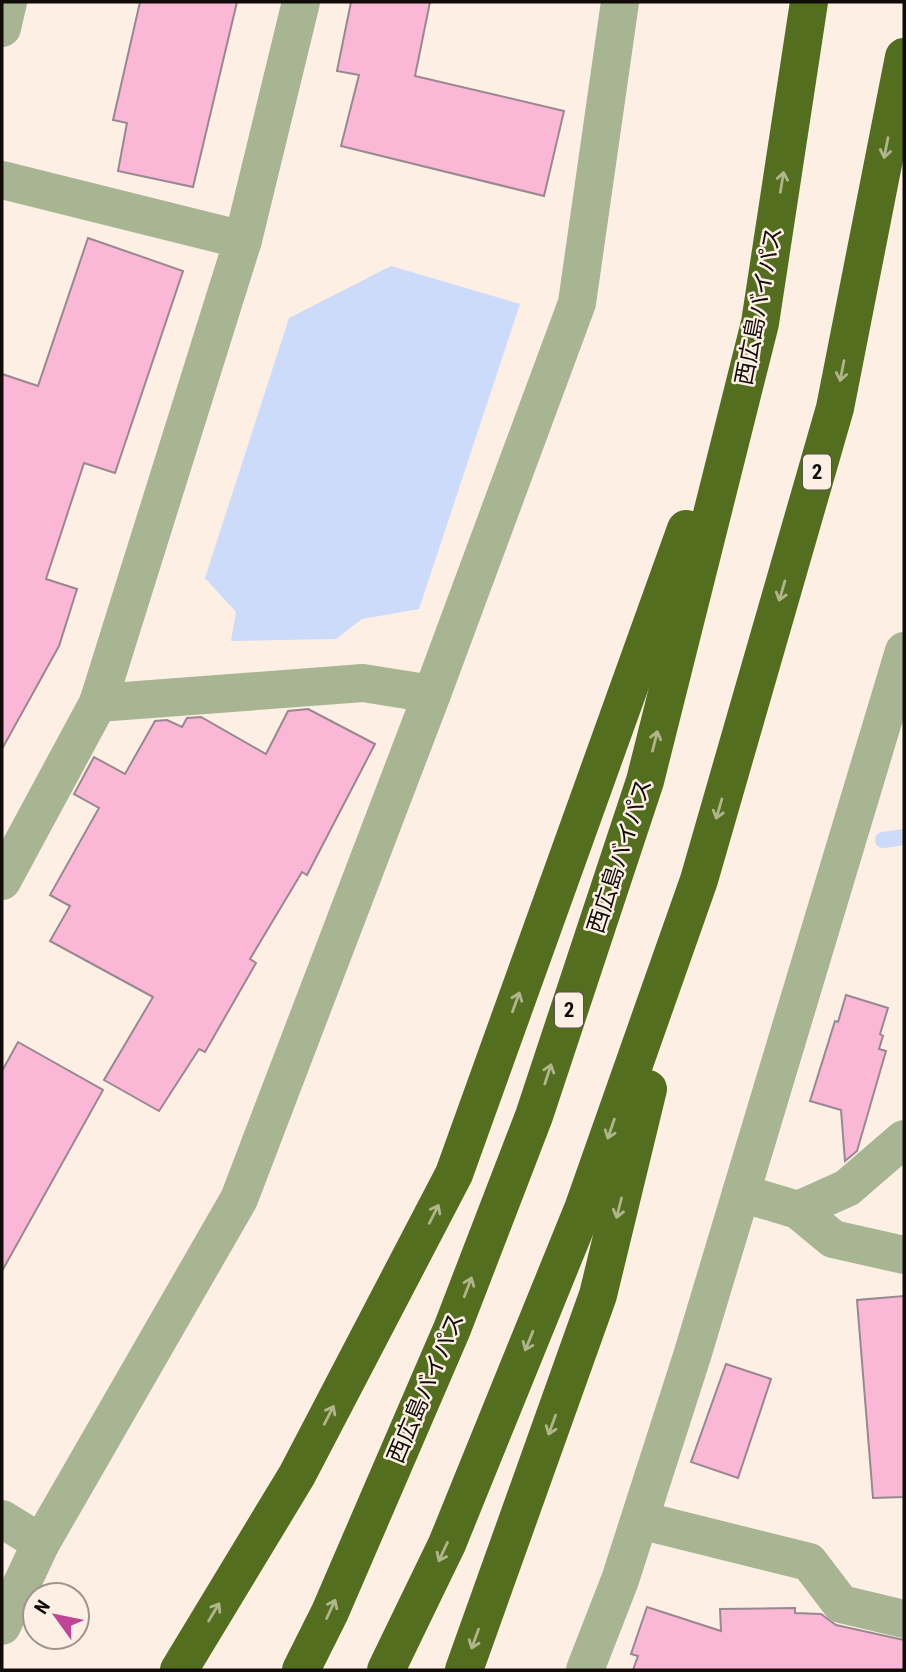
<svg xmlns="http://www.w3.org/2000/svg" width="906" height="1672" viewBox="0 0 906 1672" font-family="'Roboto Condensed','Noto Sans JP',sans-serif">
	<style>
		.water { fill: #cbdbf9 }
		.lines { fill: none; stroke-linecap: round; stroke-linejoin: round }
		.stream { stroke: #cbdbf9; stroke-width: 16 }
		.building { fill: #fbb7d6; stroke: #98888f; stroke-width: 2 }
		.minor { stroke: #a7b593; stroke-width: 38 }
		.highway { stroke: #536e1e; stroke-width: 38 }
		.oneway { stroke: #b0b58b }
		.labels { text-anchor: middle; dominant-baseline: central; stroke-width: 5; stroke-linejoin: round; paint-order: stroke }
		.shield { fill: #fdefe4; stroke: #58504b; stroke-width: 2 }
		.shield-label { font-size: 21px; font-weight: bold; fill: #110c09 }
		.street-label { font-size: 23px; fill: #110c09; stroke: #fdefe4 }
	</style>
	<rect width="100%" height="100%" fill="#fdefe4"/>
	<path class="water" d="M391,266L520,304L419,609L362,619L336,639L231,641L236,612L205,578L289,318Z"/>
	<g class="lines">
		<path class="stream" d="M883,840L904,837"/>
	</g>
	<g class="building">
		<path d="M140,2H237L193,187L118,171L127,123L113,120Z"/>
		<path d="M351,2H430L415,76L564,111L544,196L341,146L359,75L337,71Z"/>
		<path d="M88,238L183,271L115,473L84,463L46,579L77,589L59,646L2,749V374L38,386Z"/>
		<path d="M308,709L375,744L307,875L302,872L250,959L256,963L205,1052L199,1049L159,1111L104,1080L153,997L50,941L70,906L50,895L99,808L74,794L94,757L125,774L155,721L167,720L182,727L187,718L201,717L266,754L288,711Z"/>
		<path d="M846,995L888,1008L880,1034L883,1036L879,1049L886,1051L857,1151L845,1161L841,1110L810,1101L835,1021L838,1022Z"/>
		<path d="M18,1042L103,1090L2,1271V1071Z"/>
		<path d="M904,1296V1497L873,1498L857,1300Z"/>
		<path d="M726,1364L771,1379L738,1478L691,1462Z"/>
		<path d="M647,1607L721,1631L720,1609L795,1608V1613L821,1614L836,1625L904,1640V1670H633L638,1656L631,1654Z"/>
	</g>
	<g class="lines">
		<g class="minor">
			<path d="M2,28L8,2"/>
			<path d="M2,180L243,240"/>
			<path d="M98,703L363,683L432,694"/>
			<path d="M2,881L98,703L243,240L301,2"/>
			<path d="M741,1193L798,1210L847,1188L904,1139"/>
			<path d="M798,1210L833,1239L904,1255"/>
			<path d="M2,1519L41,1543"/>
			<path d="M640,1520L809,1562L841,1604L904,1619"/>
			<path d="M2,1626L41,1543L239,1199L432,694L577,303L620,2"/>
			<path d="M585,1670L620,1580L692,1356L904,651"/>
		</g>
		<g class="highway">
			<path d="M179,1670L297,1475L454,1174L686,529"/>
			<path d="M301,1670L330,1612L452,1329L534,1116L645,781L760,323L809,2"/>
			<path d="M386,1670L447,1544L583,1209L699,880L835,408L904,57"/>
			<path d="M464,1670L598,1295L648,1089"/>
		</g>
	</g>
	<defs><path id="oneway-shaft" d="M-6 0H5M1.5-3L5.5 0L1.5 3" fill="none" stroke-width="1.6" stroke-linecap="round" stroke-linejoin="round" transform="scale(1.75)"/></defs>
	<g class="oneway">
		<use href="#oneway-shaft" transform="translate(886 148) rotate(101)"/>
		<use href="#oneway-shaft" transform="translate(782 182) rotate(-81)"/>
		<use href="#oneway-shaft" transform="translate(842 371) rotate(101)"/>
		<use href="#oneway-shaft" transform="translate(782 591) rotate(106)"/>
		<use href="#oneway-shaft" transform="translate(655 741) rotate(-76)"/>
		<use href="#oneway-shaft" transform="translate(719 809) rotate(106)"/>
		<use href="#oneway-shaft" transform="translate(516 1002) rotate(-70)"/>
		<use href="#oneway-shaft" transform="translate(548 1074) rotate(-72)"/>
		<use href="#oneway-shaft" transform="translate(611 1129) rotate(109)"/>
		<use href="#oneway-shaft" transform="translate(619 1208) rotate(104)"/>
		<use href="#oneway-shaft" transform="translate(434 1214) rotate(-63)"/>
		<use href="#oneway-shaft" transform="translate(468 1287) rotate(-69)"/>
		<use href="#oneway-shaft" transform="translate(529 1341) rotate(112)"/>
		<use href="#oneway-shaft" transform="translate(329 1415) rotate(-63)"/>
		<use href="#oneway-shaft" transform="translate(552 1425) rotate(110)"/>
		<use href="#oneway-shaft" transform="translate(443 1552) rotate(115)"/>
		<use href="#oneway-shaft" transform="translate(331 1609) rotate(-65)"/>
		<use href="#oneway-shaft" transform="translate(214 1612) rotate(-59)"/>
		<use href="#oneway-shaft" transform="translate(475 1639) rotate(110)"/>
	</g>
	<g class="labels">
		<g class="shield">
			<rect x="803" y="454.5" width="28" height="35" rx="5"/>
			<rect x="555" y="992.5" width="28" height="35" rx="5"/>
		</g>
		<g class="shield-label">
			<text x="817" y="472">2</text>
			<text x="569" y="1010">2</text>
		</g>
		<g class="street-label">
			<text transform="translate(759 306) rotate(-79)">西広島バイパス</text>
			<text transform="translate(620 856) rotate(-72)">西広島バイパス</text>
			<text transform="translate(426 1388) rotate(-67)">西広島バイパス</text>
		</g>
	</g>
	<rect width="906" height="1672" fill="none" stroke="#110c09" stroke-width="7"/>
	<g transform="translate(56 1616) rotate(303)"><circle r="33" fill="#fdefe4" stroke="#9f948c" stroke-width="2"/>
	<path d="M0-5L12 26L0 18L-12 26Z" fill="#bf4598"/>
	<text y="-10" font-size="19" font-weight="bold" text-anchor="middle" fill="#110c09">N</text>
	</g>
</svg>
